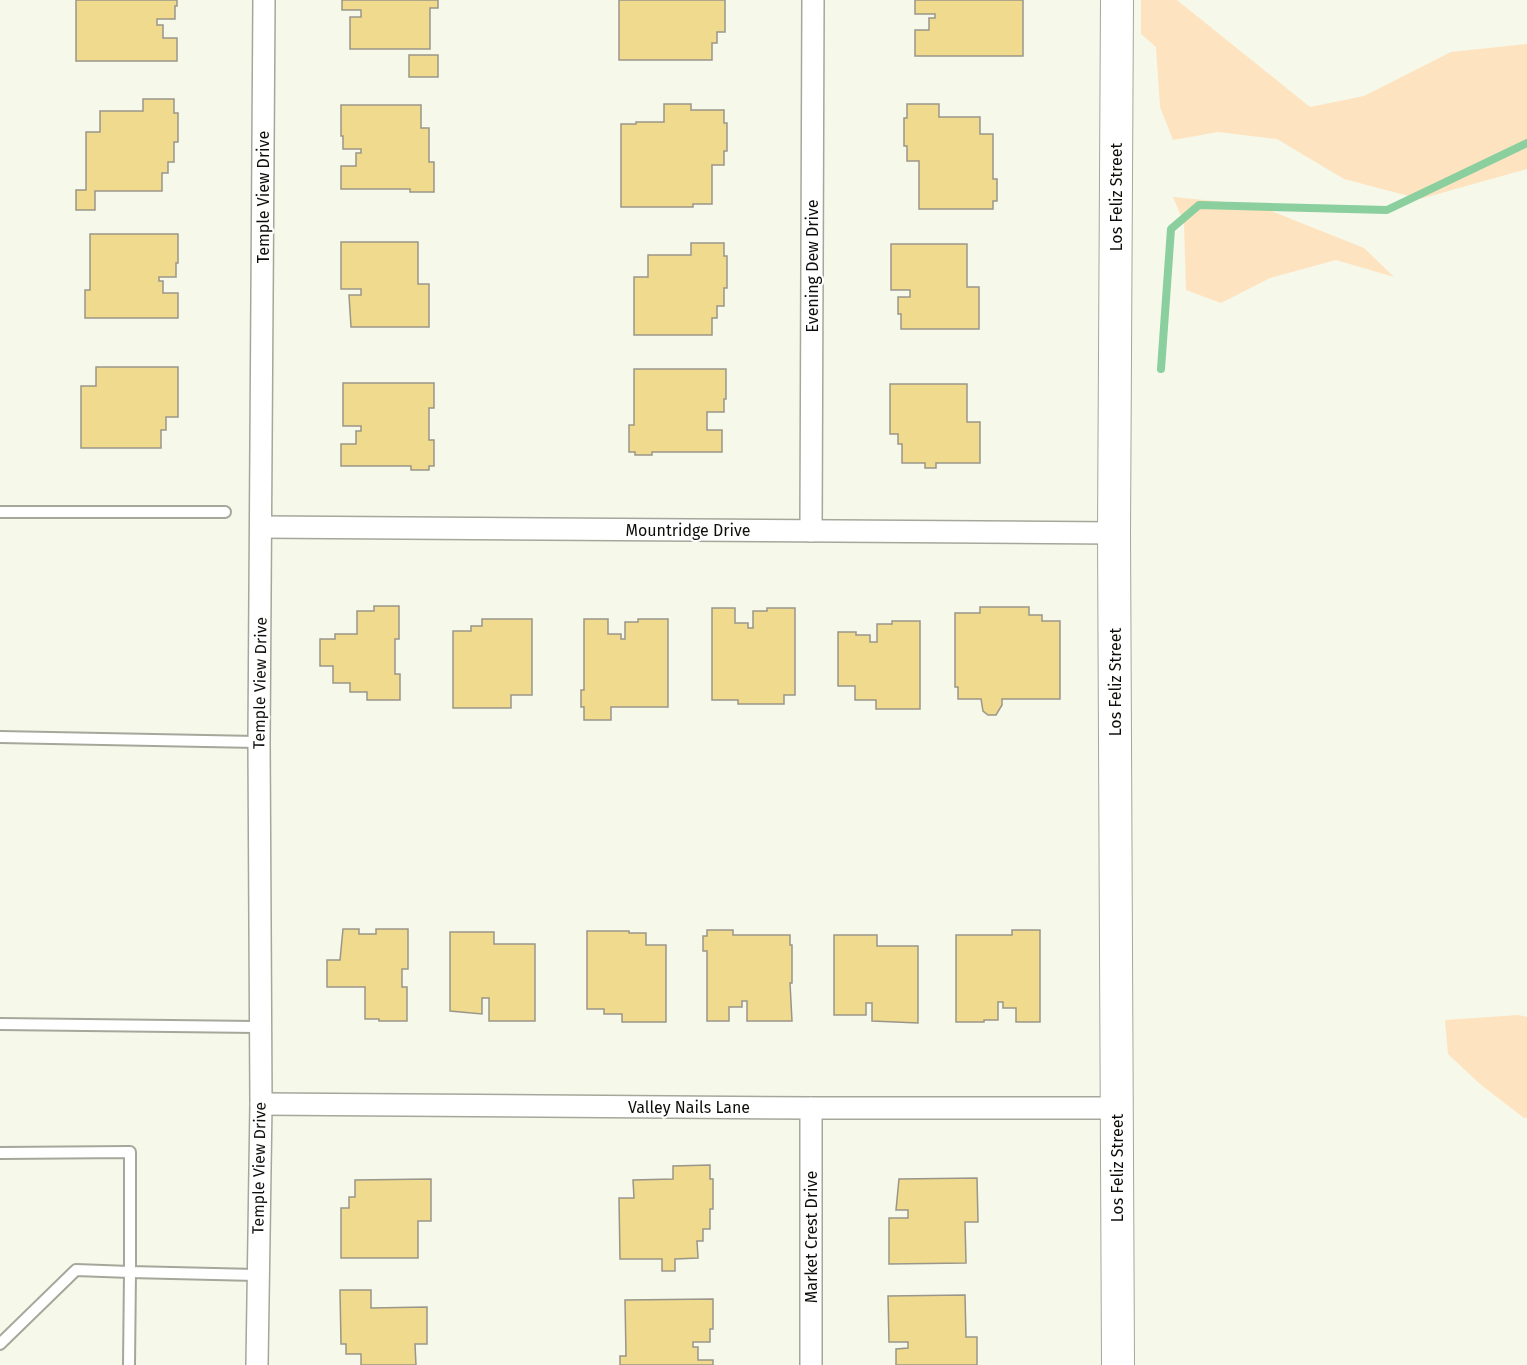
<svg xmlns="http://www.w3.org/2000/svg" width="1527" height="1365" viewBox="0 0 1527 1365" font-family="'Fira Sans',sans-serif">
	<style>
		.green { fill: #fee3c0 }
		.lines { fill: none; stroke-linecap: round; stroke-linejoin: round }
		.stream { stroke: #8acf9d; stroke-width: 8 }
		.building { fill: #f0da8d; stroke: #9a968a; stroke-width: 1.5 }
		.lane-casing { stroke: #a5a79a; stroke-width: 14 }
		.street-casing { stroke: #a5a79a; stroke-width: 24 }
		.secondary-casing { stroke: #a5a79a; stroke-width: 34 }
		.lane { stroke: #fff; stroke-width: 10 }
		.street { stroke: #fff; stroke-width: 21 }
		.secondary { stroke: #fff; stroke-width: 32 }
		.labels { text-anchor: middle; dominant-baseline: central; stroke-width: 4.5; stroke-linejoin: round; paint-order: stroke }
		.street-label { font-size: 16px; fill: #0d0d09; stroke: #fff }
	</style>
	<rect width="100%" height="100%" fill="#f6f8ea"/>
	<g class="green">
		<path d="M1141,0H1177L1310,107L1364,96L1451,52L1527,44V169L1420,199L1344,179L1277,139L1218,132L1173,140L1160,107L1156,47L1141,34Z"/>
		<path d="M1173,197L1256,205L1364,248L1394,277L1336,260L1270,278L1221,303L1186,290L1184,223Z"/>
		<path d="M1518,1015L1527,1017V1118H1524L1480,1084L1448,1054L1445,1020Z"/>
	</g>
	<g class="lines">
		<path class="stream" d="M1161,369L1171,229L1199,205L1387,210L1527,143"/>
	</g>
	<g class="building">
		<path d="M76,0H177V6H175V19H157V25H163V38H177V61H76Z"/>
		<path d="M342,0H438V8H430V49H350V17H361V10H342Z"/>
		<path d="M619,0H725V32H717V43H712V60H619Z"/>
		<path d="M915,0H1023V56H915V30H929V18H935V14H915Z"/>
		<rect x="409" y="55" width="29" height="22"/>
		<path d="M143,99H174V113H178V142H174V162H168V173H162V191H95V210H76V190H86V132H100V111H143Z"/>
		<path d="M664,104H691V110H724V123H727V151H724V165H712V204H693V207H621V124H636V122H664Z"/>
		<path d="M907,104H939V117H980V134H993V179H997V201H993V209H919V161H907V146H904V118H907Z"/>
		<path d="M341,105H421V128H429V162H434V192H410V189H341V166H356V153H361V149H343V136H341Z"/>
		<path d="M90,234H178V263H176V277H159V281H163V293H178V318H85V290H90Z"/>
		<path d="M341,242H418V284H429V327H351L349,295H361V289H341Z"/>
		<path d="M691,243H724V256H727V288H724V306H717V318H712V335H634V277H648V255H691Z"/>
		<path d="M891,244H967V287H979V329H901V314H898V297H910V290H891Z"/>
		<path d="M96,367H178V417H166V430H161V448H81V386H96Z"/>
		<path d="M634,369H726V399H724V412H707V430H722V452H652V455H635V452H629V425H634Z"/>
		<path d="M343,383H434V408H429V440H434V466H429V470H411V466H341V444H356V431H361V426H343Z"/>
		<path d="M890,384H967V422H980V463H936V468H925V463H902V444H898V434H890Z"/>
		<path d="M374,606H399V639H395V674H400V700H367V692H350V683H333V666H320V639H335V634H357V611H374Z"/>
		<path d="M980,607H1029V615H1042V621H1060V699H1002V705L996,715H988L983,711L981,699H958V687H955V613H980Z"/>
		<path d="M712,608H735V623H748V628H753V611H767V608H795V695H784V704H738V700H712Z"/>
		<path d="M482,619H532V695H511V708H453V631H471V626H482Z"/>
		<path d="M584,619H608V634H621V639H625V622H638V619H668V707H611V720H584V707H581V690H584Z"/>
		<path d="M892,621H920V709H876V700H855V686H838V632H856V635H870V642H877V624H892Z"/>
		<path d="M343,929H359V934H376V929H408V969H402V987H407V1021H379V1019H365V987H327V960H340Z"/>
		<path d="M707,930H733V935H790V945H792V983H790L792,1021H747V1001H742V1007H729V1021H707V951H703V936H707Z"/>
		<path d="M1012,930H1040V1022H1016V1008H1003V1002H998V1020H984V1022H956V935H1012Z"/>
		<path d="M587,931H629V933H646V945H666V1022H622V1014H604V1009H587Z"/>
		<path d="M450,932H494V944H535V1021H489V998H482V1014L450,1011Z"/>
		<path d="M834,935H877V946H918V1023L872,1021V1003H866V1015H834Z"/>
		<path d="M710,1165V1179H713V1209H710V1229H703V1241H697L698,1258L675,1259V1271H662V1259H620L619,1198H634L633,1180L673,1179V1166Z"/>
		<path d="M977,1178L978,1222H965L966,1263L889,1264V1218H908V1210H896L899,1179Z"/>
		<path d="M431,1179V1221H418V1258H341V1208H349V1197H355V1180Z"/>
		<path d="M340,1290H371V1308L427,1307V1344H415L416,1365H361V1354H346V1344H341Z"/>
		<path d="M965,1295L966,1337H977V1365H896V1349L908,1348V1342H889L888,1296Z"/>
		<path d="M713,1299V1329H710V1342H693V1347H698V1360H713V1365H620V1356H626L625,1300Z"/>
	</g>
	<g class="lines">
		<g class="lane-casing">
			<g id="lane">
				<path d="M0,512H225"/>
				<path d="M0,737L259,742"/>
				<path d="M0,1024L260,1027"/>
				<path d="M0,1153L130,1152V1272L257,1275"/>
				<path d="M0,1344L76,1270L130,1272L129,1365"/>
			</g>
		</g>
		<g class="street-casing">
			<g id="street">
				<path d="M261,527L1114,533"/>
				<path d="M811,531L813,0"/>
				<path d="M261,1104L811,1108H1117"/>
				<path d="M257,1365L261,1104L259,742L264,0"/>
				<path d="M811,1365V1108"/>
			</g>
		</g>
		<g class="secondary-casing">
			<path id="secondary" d="M1117,0L1114,533L1118,1365"/>
		</g>
		<use href="#lane" class="lane"/>
		<use href="#street" class="street"/>
		<use href="#secondary" class="secondary"/>
	</g>
	<g class="labels">
		<g class="street-label">
			<text transform="translate(263 197) rotate(-90)">Temple View Drive</text>
			<text transform="translate(1116 197) rotate(-90)">Los Feliz Street</text>
			<text transform="translate(812 266) rotate(-90)">Evening Dew Drive</text>
			<text x="688" y="530">Mountridge Drive</text>
			<text transform="translate(1115 682) rotate(-90)">Los Feliz Street</text>
			<text transform="translate(260 683) rotate(-89)">Temple View Drive</text>
			<text x="689" y="1107">Valley Nails Lane</text>
			<text transform="translate(259 1168) rotate(-89)">Temple View Drive</text>
			<text transform="translate(1117 1168) rotate(-90)">Los Feliz Street</text>
			<text transform="translate(811 1237) rotate(-90)">Market Crest Drive</text>
		</g>
	</g>
</svg>
